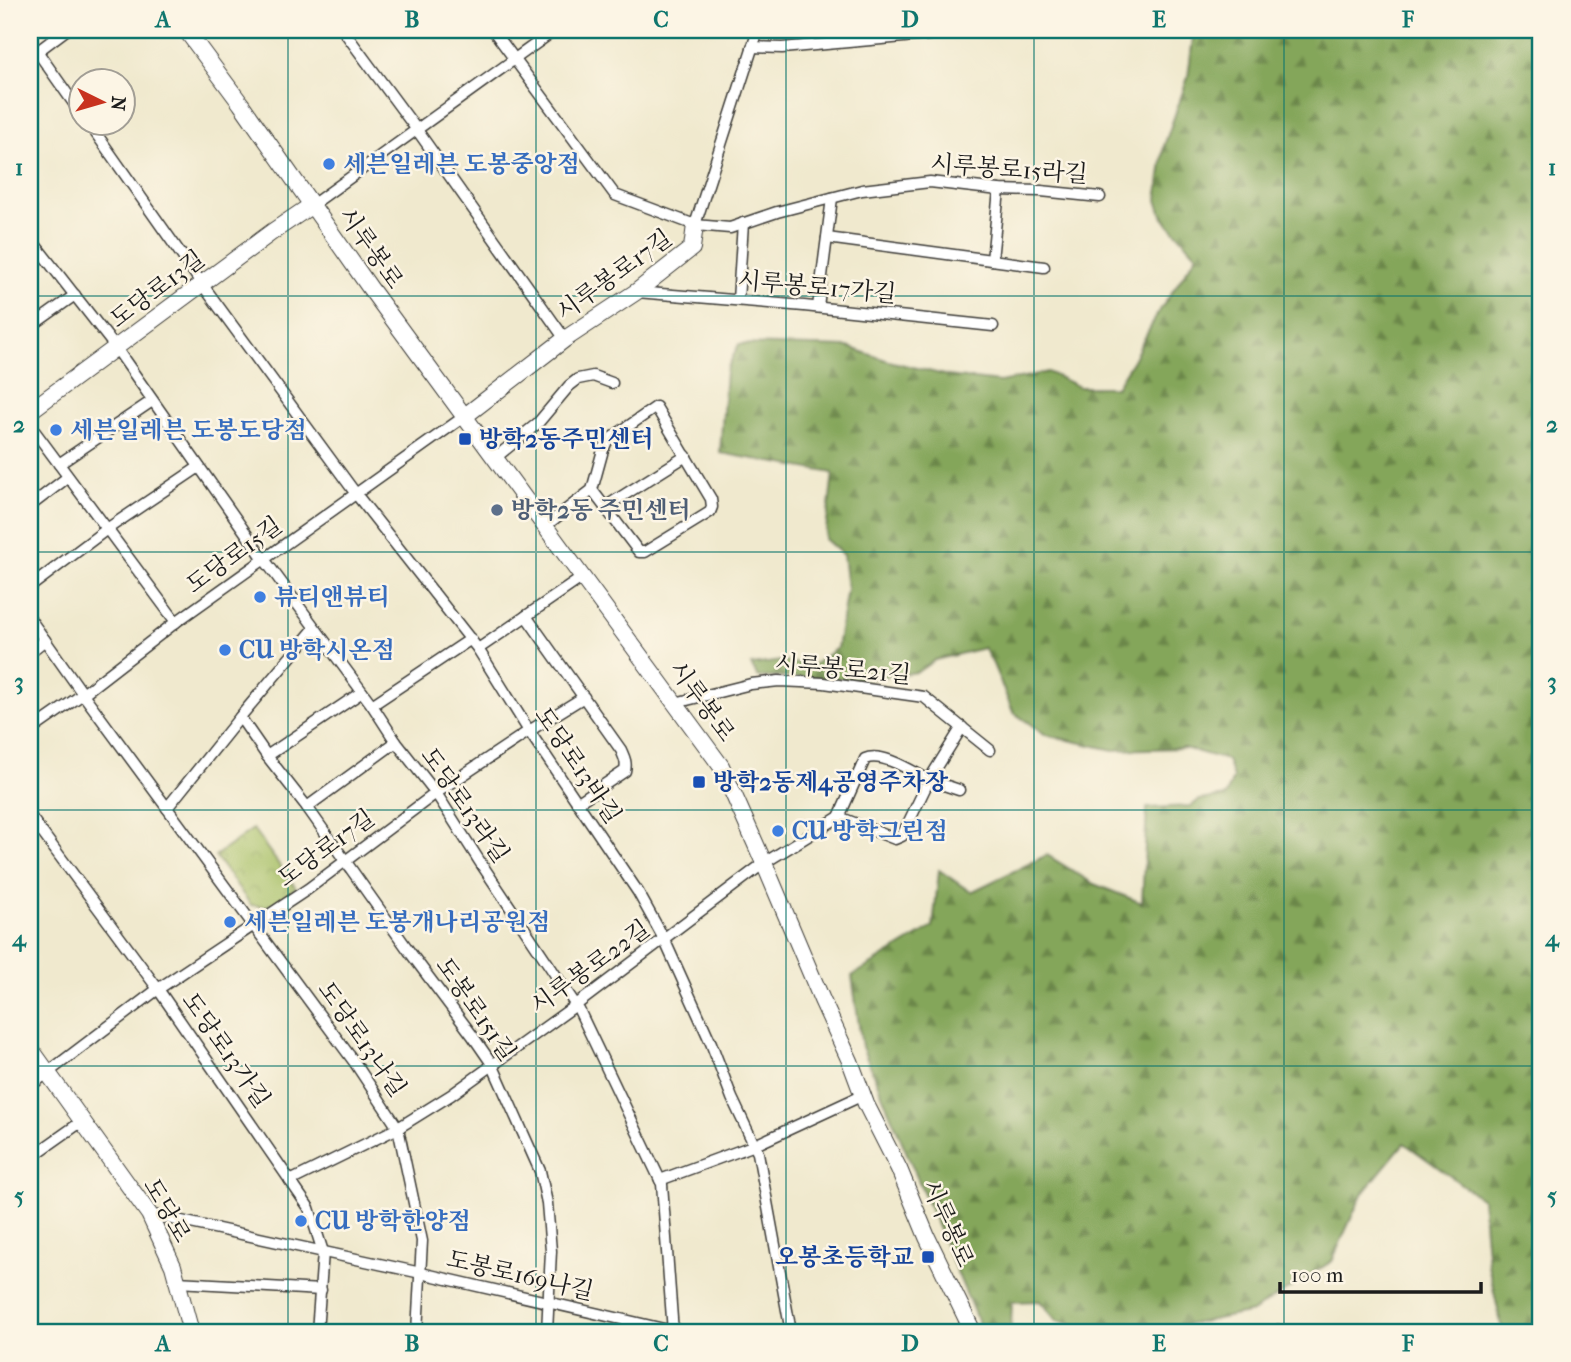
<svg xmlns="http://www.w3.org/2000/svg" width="1571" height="1362" viewBox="0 0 1571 1362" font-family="'IM FELL French Canon','Noto Serif KR',serif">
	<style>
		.forest { fill: url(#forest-firs); stroke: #50613b; stroke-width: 2 }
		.park { fill: url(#park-crowns); stroke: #616e40; stroke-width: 2 }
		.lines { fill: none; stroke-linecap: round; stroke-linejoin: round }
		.street-casing { stroke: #3c3b37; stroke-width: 13 }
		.secondary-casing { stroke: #3c3b37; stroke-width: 18 }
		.street { stroke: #fff; stroke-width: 10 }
		.secondary { stroke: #fff; stroke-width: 16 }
		.grid { fill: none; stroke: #0f766e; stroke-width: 2; stroke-opacity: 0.55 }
		.shop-dot { fill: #3f7fe0; stroke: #fcf5e5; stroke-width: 2.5 }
		.transit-dot { fill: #1a4fb4; stroke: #fcf5e5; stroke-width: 2.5 }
		.service-dot { fill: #5c6f8a; stroke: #fcf5e5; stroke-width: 2.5 }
		.labels { text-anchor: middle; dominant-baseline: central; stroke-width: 5; stroke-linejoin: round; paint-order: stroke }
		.shop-label { font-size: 24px; font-weight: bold; fill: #366cbe; stroke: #fcf5e5; text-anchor: start }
		.street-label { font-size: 24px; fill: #1c1c1c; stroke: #fcf5e5 }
		.transit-label { font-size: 24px; font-weight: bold; fill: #164399; stroke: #fcf5e5; text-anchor: start }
		.service-label { font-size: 24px; font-weight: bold; fill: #4e5e75; stroke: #fcf5e5; text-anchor: start }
		.neatline { fill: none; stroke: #0f766e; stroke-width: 2.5 }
		.grid-label { font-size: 23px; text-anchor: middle; font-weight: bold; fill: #0f766e }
	</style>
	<defs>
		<pattern id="forest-firs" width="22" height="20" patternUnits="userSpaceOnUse" patternTransform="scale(1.75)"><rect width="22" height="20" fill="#84a65a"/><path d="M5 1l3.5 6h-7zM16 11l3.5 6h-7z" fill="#6b864a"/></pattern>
		<pattern id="park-crowns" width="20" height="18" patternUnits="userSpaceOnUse" patternTransform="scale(1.75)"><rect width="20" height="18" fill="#a6bf65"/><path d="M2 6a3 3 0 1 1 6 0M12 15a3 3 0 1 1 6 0" fill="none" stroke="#8ea457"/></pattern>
	</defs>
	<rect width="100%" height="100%" fill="#fcf5e5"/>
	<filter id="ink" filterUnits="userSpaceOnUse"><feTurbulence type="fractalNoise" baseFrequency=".0143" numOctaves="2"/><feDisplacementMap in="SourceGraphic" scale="14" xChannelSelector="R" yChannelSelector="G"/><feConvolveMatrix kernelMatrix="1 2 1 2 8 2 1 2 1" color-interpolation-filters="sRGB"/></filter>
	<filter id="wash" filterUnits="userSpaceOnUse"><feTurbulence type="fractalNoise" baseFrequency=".00686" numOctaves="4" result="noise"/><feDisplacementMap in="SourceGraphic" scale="28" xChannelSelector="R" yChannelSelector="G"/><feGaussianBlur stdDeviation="1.57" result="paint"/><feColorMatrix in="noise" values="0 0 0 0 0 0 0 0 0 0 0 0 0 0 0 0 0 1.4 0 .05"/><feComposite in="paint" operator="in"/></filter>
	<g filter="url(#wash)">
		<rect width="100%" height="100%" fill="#f0e9ce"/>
		<path class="forest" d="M1194,30H1541V1332H1503L1488,1265L1482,1199L1404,1143L1362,1194L1332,1261L1252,1312L1151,1332H1109L1057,1321L1040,1301L1012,1302L1011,1326L981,1329L862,1047L852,976L933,927L939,870L971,892L1047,855L1094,884L1142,903L1147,808L1191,806L1199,800L1226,796L1233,778L1227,760L1184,748L1113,750L1046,735L1013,712L993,664L984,648L935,660L917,672L869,679L758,677L751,665L782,661L813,665L837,648L847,589L843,555L825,539L833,473L720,453L726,371L739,344L848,347L889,361L948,376L1000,382L1048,372L1079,387H1116L1133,360L1158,313L1197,255L1163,218L1157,200L1164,146L1188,77Z"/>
		<path class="park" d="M253,829L296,888L268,907L251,905L215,856Z"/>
	</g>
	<g filter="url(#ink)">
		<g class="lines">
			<g class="street-casing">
				<g id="street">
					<path d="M343,30L417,130L565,339"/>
					<path d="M493,30L615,195L695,225L730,228L777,212L862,190L930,182L999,190L1041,191L1100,197"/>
					<path d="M752,47L782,48L981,30"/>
					<path d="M37,51L80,112"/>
					<path d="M30,57L66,30"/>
					<path d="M88,122L202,284L356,494L478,649L529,731L638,892L664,939L711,1043L732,1098L758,1153L791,1332"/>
					<path d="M312,205L555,30"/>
					<path d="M695,225L758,30"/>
					<path d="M30,238L116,348L264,559L372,705L396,742L436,793L480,862L579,1010L662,1184L673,1332"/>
					<path d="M827,238L1044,267"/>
					<path d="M992,260L999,190"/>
					<path d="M637,292L804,306L993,326"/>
					<path d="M738,300L743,223"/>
					<path d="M818,307L832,198"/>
					<path d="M30,327L75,295"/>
					<path d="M30,425L176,622"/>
					<path d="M495,458L538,423L569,386L578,379L593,376L612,383"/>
					<path d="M59,464L152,401"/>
					<path d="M30,506L68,477"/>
					<path d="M605,507L686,456"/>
					<path d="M545,526L592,490L603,450L607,441L656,407L711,499L712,507L710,512L645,552H639L592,490"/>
					<path d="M30,587L107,529L199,467"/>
					<path d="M526,616L621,750C624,757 627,762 625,771L577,803"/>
					<path d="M30,619L83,694L355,1063L398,1128L422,1241L417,1332"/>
					<path d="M478,649L583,577"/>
					<path d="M30,652L45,640"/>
					<path d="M675,703L751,684L779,681L824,683L924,697L990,750"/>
					<path d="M372,705L471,639"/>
					<path d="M240,717L267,756L307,807L409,951L472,1035L492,1064L540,1171L547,1203L551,1251L547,1332"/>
					<path d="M30,731L83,694L176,622L465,416"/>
					<path d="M267,756L362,692"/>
					<path d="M959,790L929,780L902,836L895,839L839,817L865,759C882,751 913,772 929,780L962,727"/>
					<path d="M307,807L396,742"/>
					<path d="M167,808L240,717L314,629"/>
					<path d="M30,816L158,989L309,1208L323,1252L317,1332"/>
					<path d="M30,1086L158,989L308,889L436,793L529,731L584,697"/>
					<path d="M30,1158L81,1122"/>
					<path d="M660,1180L755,1145L863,1095"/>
					<path d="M290,1181L398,1128L451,1095L576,1005L764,863L839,817"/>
					<path d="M149,1214L421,1273L677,1332"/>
					<path d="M177,1282L321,1290"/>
					<path d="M1276,1332L1278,1330L1280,1332"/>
				</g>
			</g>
			<g class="secondary-casing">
				<g id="secondary">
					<path d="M186,30L241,104L370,288L721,766L764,863L822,1000L850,1061L866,1104L899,1169L927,1237L973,1332"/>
					<path d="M30,411L272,232L312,205"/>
					<path d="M465,416L565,339L636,292L692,248L695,225"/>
					<path d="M30,1048L149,1214L173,1266L191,1332"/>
				</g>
			</g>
			<use href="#street" class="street"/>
			<use href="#secondary" class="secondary"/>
		</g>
	</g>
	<path class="grid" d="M288,30V1332M536,30V1332M786,30V1332M1034,30V1332M1284,30V1332M30,296H1541M30,552H1541M30,810H1541M30,1066H1541"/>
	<g class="shop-dot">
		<circle cx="329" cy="164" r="7"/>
		<circle cx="56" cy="430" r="7"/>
		<circle cx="260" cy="597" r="7"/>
		<circle cx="225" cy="650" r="7"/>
		<circle cx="778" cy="831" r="7"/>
		<circle cx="230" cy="922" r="7"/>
		<circle cx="301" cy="1221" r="7"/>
	</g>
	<g class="transit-dot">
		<rect x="458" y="432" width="14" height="14" rx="3.5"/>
		<rect x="692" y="775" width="14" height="14" rx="3.5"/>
		<rect x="921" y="1250" width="14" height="14" rx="3.5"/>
	</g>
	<circle class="service-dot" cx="497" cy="510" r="7"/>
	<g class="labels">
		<g class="shop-label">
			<text x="343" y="164">세븐일레븐 도봉중앙점</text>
			<text x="70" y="430">세븐일레븐 도봉도당점</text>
			<text x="274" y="597">뷰티앤뷰티</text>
			<text x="239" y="650">CU 방학시온점</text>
			<text x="792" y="831">CU 방학그린점</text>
			<text x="244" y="922">세븐일레븐 도봉개나리공원점</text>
			<text x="315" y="1221">CU 방학한양점</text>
		</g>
		<g class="street-label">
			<text transform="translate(1009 169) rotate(4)">시루봉로15라길</text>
			<text transform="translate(371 248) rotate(55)">시루봉로</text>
			<text transform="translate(614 275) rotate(-36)">시루봉로17길</text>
			<text transform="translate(817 287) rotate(5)">시루봉로17가길</text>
			<text transform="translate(157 289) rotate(-37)">도당로13길</text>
			<text transform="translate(234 555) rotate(-36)">도당로15길</text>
			<text transform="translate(843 669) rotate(5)">시루봉로21길</text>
			<text transform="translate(702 701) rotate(54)">시루봉로</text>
			<text transform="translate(578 765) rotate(56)">도당로13바길</text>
			<text transform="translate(465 805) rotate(55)">도당로13라길</text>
			<text transform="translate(326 848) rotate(-36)">도당로17길</text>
			<text transform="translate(590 967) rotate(-36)">시루봉로22길</text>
			<text transform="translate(476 1009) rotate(55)">도봉로151길</text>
			<text transform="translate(362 1039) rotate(55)">도당로13나길</text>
			<text transform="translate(226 1050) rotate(55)">도당로13가길</text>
			<text transform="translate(167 1210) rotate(60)">도당로</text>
			<text transform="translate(948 1223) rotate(66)">시루봉로</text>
			<text transform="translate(520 1275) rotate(13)">도봉로169나길</text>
		</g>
		<g class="transit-label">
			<text x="479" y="439">방학2동주민센터</text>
			<text x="713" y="782">방학2동제4공영주차장</text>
			<text x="914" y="1257" text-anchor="end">오봉초등학교</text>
		</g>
		<g class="service-label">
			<text x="511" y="510">방학2동 주민센터</text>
		</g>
	</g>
	<rect width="1571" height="1362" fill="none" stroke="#fcf5e5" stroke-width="77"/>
	<g transform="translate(102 102) rotate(95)"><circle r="33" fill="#fcf5e5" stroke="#a29e95" stroke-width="2"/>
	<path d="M0-5L12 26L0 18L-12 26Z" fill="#c8321e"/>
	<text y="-10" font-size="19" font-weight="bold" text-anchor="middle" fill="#1c1c1c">N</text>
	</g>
	<path d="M1280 1282v10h201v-10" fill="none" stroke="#1c1c1c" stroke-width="3.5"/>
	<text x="1291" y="1282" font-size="21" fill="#1c1c1c" stroke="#fcf5e5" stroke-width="5" paint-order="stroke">100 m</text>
	<rect x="38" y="38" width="1494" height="1286" class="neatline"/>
	<g class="grid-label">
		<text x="163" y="27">A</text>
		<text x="412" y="27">B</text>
		<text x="661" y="27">C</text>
		<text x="910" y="27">D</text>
		<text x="1159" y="27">E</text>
		<text x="1408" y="27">F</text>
		<text x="19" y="175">1</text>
		<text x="1552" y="175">1</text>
		<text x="19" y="432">2</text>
		<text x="1552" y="432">2</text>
		<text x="19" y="689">3</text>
		<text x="1552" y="689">3</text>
		<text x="19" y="946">4</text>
		<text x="1552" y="946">4</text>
		<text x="19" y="1203">5</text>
		<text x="1552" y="1203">5</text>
		<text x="163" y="1351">A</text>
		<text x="412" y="1351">B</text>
		<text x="661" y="1351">C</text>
		<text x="910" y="1351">D</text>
		<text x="1159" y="1351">E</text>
		<text x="1408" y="1351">F</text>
	</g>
</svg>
